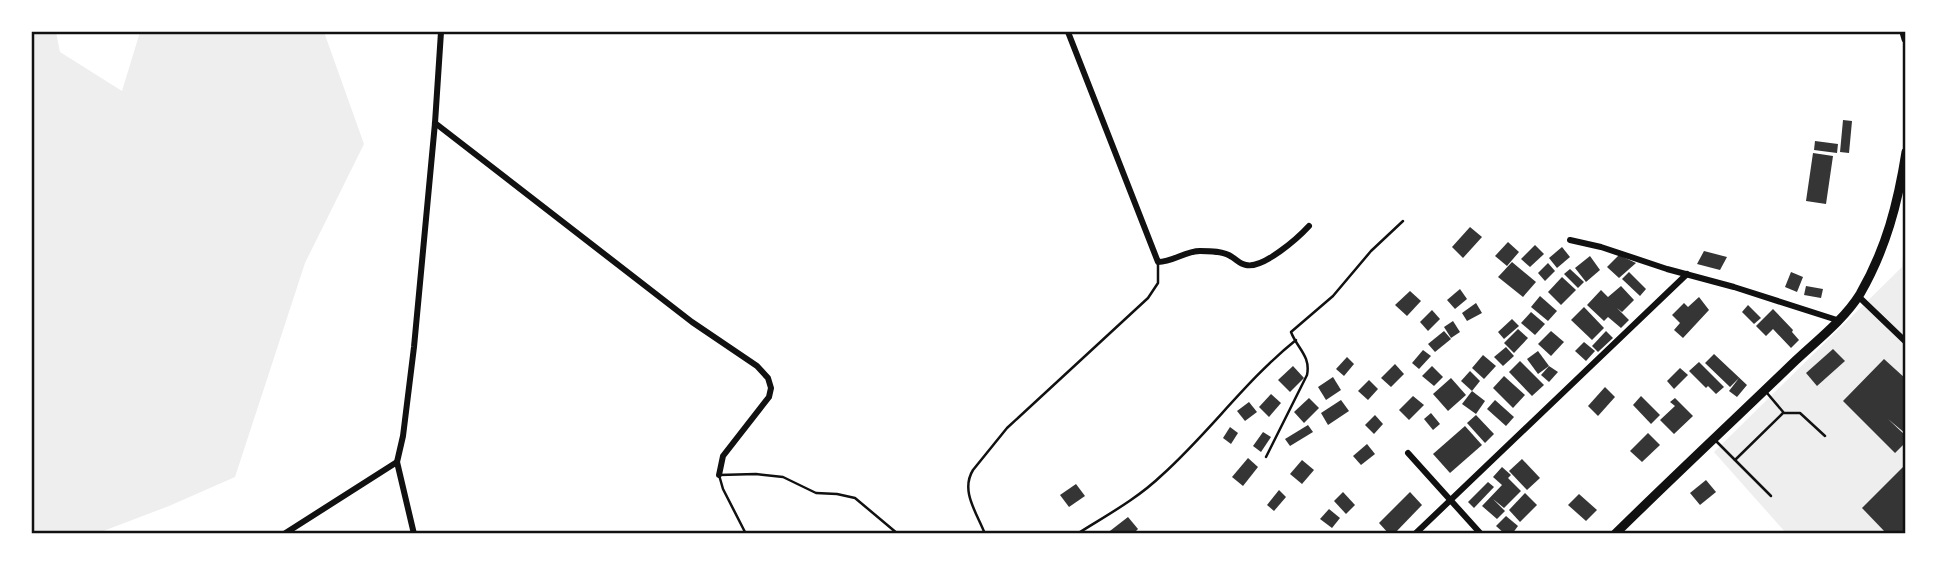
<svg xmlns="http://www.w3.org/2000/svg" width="1937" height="565" viewBox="0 0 1937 565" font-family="Signika,sans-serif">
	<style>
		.green { fill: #eee }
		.building { fill: #353535 }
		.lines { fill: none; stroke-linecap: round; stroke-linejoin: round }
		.service { stroke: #111; stroke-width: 2.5 }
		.minor { stroke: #111; stroke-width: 6 }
		.primary { stroke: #111; stroke-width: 9 }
		.neatline { fill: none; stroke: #111; stroke-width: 2.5 }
	</style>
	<rect width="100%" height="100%" fill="#fff"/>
	<g class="green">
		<path d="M32,32H56L60,52L122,91L140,32H324L364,144L305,263L235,477L169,506L98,533H32Z"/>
		<path d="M1905,235V533H1786L1714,452L1902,267Z"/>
	</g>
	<g class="building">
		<path d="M1843,120L1852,121L1849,153L1840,152Z"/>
		<path d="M1815,141L1838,144L1837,153L1814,150Z"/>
		<path d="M1813,153L1833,156L1826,204L1806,201Z"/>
		<path d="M1470,227L1482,237L1463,258L1452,247Z"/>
		<path d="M1508,242L1519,252L1507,266L1495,256Z"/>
		<path d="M1535,245L1544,254L1530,267L1521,259Z"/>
		<path d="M1562,247L1570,257L1557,268L1549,258Z"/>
		<path d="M1704,251L1727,257L1720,270L1697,264Z"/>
		<path d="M1619,255L1636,263L1619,278L1607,267Z"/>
		<path d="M1590,256L1600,270L1586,282L1575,268Z"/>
		<path d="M1512,262L1536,282L1523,297L1498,277Z"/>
		<path d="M1548,263L1555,271L1545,281L1538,273Z"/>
		<path d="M1570,269L1584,282L1578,288L1564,274Z"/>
		<path d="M1629,272L1646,289L1640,296L1622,279Z"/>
		<path d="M1791,272L1803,277L1797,292L1785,287Z"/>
		<path d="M1562,277L1576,290L1561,305L1548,292Z"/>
		<path d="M1621,286L1634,300L1622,312L1617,308L1629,320L1621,328L1608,317L1604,321L1587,305L1601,290L1608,297Z"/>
		<path d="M1806,286L1823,289L1821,298L1804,295Z"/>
		<path d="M1460,289L1467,299L1455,309L1447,300Z"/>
		<path d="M1410,291L1421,301L1407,316L1395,305Z"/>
		<path d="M1540,296L1557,311L1548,321L1531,307Z"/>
		<path d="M1699,297L1709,310L1683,338L1674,330L1680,323L1672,315L1684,303L1688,307Z"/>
		<path d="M1476,303L1482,313L1467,321L1462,313Z"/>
		<path d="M1748,305L1761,318L1754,324L1742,312Z"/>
		<path d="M1584,307L1604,328L1592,340L1571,320Z"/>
		<path d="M1773,309L1793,330L1792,332L1799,340L1791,348L1773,329L1766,336L1756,326Z"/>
		<path d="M1432,310L1440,319L1428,331L1420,322Z"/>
		<path d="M1531,312L1545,324L1535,335L1521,323Z"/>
		<path d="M1512,319L1519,326L1504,339L1498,332Z"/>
		<path d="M1453,321L1460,332L1451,338L1444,327Z"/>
		<path d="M1518,329L1528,338L1514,353L1504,343Z"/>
		<path d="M1444,331L1451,339L1435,352L1428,344Z"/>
		<path d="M1551,331L1564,342L1551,356L1538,344Z"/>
		<path d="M1606,331L1613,338L1598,352L1592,346Z"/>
		<path d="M1584,342L1595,351L1586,361L1575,351Z"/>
		<path d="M1506,347L1514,356L1503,366L1494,357Z"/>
		<path d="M1833,349L1845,361L1817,386L1806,373Z"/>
		<path d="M1423,350L1431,356L1419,369L1412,363Z"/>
		<path d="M1538,351L1549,366L1538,374L1527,359Z"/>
		<path d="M1714,354L1747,385L1737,397L1729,391L1739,378L1730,387L1705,363Z"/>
		<path d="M1483,355L1496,366L1484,379L1472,368Z"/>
		<path d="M1347,357L1354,364L1344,376L1336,369Z"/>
		<path d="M1884,359L1906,379V434L1888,419L1906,436V442L1895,453L1843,401Z"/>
		<path d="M1520,361L1544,385L1532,396L1509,372Z"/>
		<path d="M1699,362L1724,387L1716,394L1708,386L1706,388L1689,371Z"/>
		<path d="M1395,364L1404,374L1391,387L1381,378Z"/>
		<path d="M1293,366L1304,378L1290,392L1278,380Z"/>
		<path d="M1432,366L1443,377L1434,386L1422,376Z"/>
		<path d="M1549,366L1558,372L1549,382L1541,375Z"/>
		<path d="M1680,368L1688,375L1674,389L1667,381Z"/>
		<path d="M1470,371L1480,381L1472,391L1461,381Z"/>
		<path d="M1504,376L1525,395L1513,408L1493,388Z"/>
		<path d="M1333,377L1341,390L1326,400L1318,387Z"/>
		<path d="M1451,378L1466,395L1448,411L1433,394Z"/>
		<path d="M1369,380L1378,389L1368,400L1358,391Z"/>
		<path d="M1605,387L1615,397L1598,416L1588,406Z"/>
		<path d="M1472,391L1485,401L1476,414L1462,404Z"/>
		<path d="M1271,394L1281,403L1269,417L1259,407Z"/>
		<path d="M1413,396L1424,405L1409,420L1399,410Z"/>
		<path d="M1641,396L1660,415L1651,424L1633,405Z"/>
		<path d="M1309,398L1319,408L1304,423L1294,412Z"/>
		<path d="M1675,398L1693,416L1674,434L1660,420L1675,406L1670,402Z"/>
		<path d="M1341,400L1349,411L1328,425L1321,413Z"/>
		<path d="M1495,400L1514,417L1506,426L1487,409Z"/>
		<path d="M1249,402L1257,412L1245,421L1237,411Z"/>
		<path d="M1431,413L1440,424L1433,430L1424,419Z"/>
		<path d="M1375,415L1383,424L1374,434L1365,425Z"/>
		<path d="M1476,415L1494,434L1485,443L1467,423Z"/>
		<path d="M1308,425L1313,432L1290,446L1285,439Z"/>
		<path d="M1465,426L1482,445L1450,473L1433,454Z"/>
		<path d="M1230,427L1238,433L1231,444L1223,438Z"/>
		<path d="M1263,432L1271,437L1261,452L1253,446Z"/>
		<path d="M1648,433L1660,445L1642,462L1630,451Z"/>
		<path d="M1367,444L1375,454L1361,465L1353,456Z"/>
		<path d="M1248,458L1258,467L1243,486L1232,477Z"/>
		<path d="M1522,459L1540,478L1527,490L1509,471Z"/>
		<path d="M1302,460L1314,470L1302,484L1290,474Z"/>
		<path d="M1906,464V534H1887L1862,508Z"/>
		<path d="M1502,467L1511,475L1508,478L1521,491L1504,508L1493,499L1505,511L1497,519L1482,506L1502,485L1493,477Z"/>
		<path d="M1706,480L1716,492L1700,505L1690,493Z"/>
		<path d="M1488,482L1494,487L1474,508L1468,502Z"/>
		<path d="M1076,484L1085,496L1069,507L1060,495Z"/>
		<path d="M1279,490L1286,497L1274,511L1267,505Z"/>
		<path d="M1343,492L1355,505L1346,514L1334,501Z"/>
		<path d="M1410,492L1422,505L1394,534H1389L1379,523Z"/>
		<path d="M1525,493L1537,505L1520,522L1509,510Z"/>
		<path d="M1579,494L1597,510L1586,521L1568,505Z"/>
		<path d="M1329,509L1340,518L1332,528L1320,519Z"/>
		<path d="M1506,516L1518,526L1512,534H1505L1496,526Z"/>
		<path d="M1128,517L1138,529L1133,534H1106Z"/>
	</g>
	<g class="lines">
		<g class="service">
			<path d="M1767,393L1784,413H1800L1825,436"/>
			<path d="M1716,441L1771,496"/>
			<path d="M1266,457L1307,375C1311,356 1297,348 1291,332L1333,296L1371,251L1403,221"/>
			<path d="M1735,460L1783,413"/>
			<path d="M746,534L723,489L719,475L756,474L783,477L816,493L837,494L855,498L898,534"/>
			<path d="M985,534C977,513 960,491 973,470L1007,428L1148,298L1158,283V262"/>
			<path d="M1077,534C1107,515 1137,499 1162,475C1209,433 1246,380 1296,340"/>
		</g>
		<g class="minor">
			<path d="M1068,32L1158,262C1173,262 1185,251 1200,251C1210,251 1224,251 1232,257C1237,260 1240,264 1246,265C1263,269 1298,238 1309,226"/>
			<path d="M435,123L692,322L757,366L768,378L771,388L769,397L723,456L719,475"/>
			<path d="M1570,240L1601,247L1667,269L1734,287L1837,320"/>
			<path d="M1858,296L1906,342"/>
			<path d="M1408,453L1481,534"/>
			<path d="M284,534L397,462"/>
			<path d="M414,534L397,462L403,436L414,347L435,123L441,32"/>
			<path d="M1415,534L1687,274"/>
		</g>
		<g class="primary">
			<path d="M1904,32L1906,39"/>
			<path d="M1615,534C1674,476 1734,420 1793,363C1815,342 1844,320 1860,294C1886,249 1898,203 1906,152"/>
		</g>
	</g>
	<rect width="1937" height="565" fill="none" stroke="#ffffff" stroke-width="66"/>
	<rect x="33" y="33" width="1871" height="499" class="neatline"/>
</svg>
